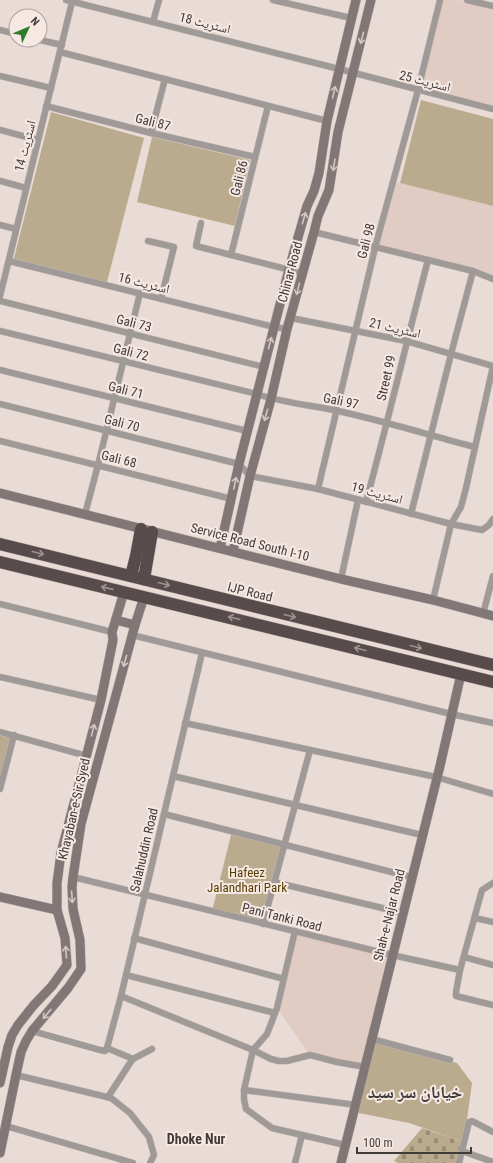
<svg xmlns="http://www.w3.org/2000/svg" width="493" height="1163" viewBox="0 0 493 1163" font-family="'Roboto Condensed','Noto Naskh Arabic',sans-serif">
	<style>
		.built { fill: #e1ccc4 }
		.cemetery { fill: url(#cemetery-stones) }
		.park { fill: #bbab8e }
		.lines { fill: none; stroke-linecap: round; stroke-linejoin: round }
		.street-casing { stroke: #c4b8b3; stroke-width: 7 }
		.secondary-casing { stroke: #c4b8b3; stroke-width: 10 }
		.highway-casing { stroke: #c4b8b3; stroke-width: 13 }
		.street { stroke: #9f9998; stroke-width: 6 }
		.secondary { stroke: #817777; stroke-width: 9 }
		.highway { stroke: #584b4b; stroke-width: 12 }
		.oneway { stroke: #d3c6c3 }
		.oneway2 { stroke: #9f928f }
		.labels { text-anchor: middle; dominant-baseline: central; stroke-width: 4; stroke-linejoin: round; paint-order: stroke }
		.street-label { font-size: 13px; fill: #413b39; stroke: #f6e8e3 }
		.park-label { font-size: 13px; fill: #563d00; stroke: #f6e8e3 }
		.neighbourhood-label { font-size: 14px; font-weight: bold; fill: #413b39; stroke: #f6e8e3 }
		.district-label { font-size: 17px; font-weight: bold; fill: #413b39; stroke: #f6e8e3 }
	</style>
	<defs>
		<pattern id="cemetery-stones" width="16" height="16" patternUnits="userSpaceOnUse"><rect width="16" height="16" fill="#bbab8e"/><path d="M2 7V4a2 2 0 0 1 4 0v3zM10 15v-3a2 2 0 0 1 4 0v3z" fill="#9a8c75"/></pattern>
	</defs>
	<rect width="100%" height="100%" fill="#e9dbd5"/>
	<g class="built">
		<path d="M442,0H458L493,8V106L422,88Z"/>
		<path d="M397,182L493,206V279L378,249Z"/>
		<path d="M295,931L392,955L365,1067L310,1055L277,1008Z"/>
	</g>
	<path class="cemetery" d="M422,1128L464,1142L459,1163H398L394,1161Z"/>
	<g class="park">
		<path d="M421,100L493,119V206L400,183Z"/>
		<path d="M51,112L144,138L107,282L13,262Z"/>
		<path d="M152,137L250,160L235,226L137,202Z"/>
		<path d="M0,732L14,735L0,789Z"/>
		<path d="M232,831L284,845L263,924L212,911Z"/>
		<path d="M372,1039L457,1063L472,1083L464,1142L409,1123L354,1112Z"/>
	</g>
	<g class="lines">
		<g class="street-casing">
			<g id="street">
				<path d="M66,0L339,69L493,109"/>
				<path d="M273,0L351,18"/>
				<path d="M467,0L493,6"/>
				<path d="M153,22L159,0"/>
				<path d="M0,30L16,34"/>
				<path d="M40,40L62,45"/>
				<path d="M60,52L327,121"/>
				<path d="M0,76L51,88"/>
				<path d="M46,106L151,133L255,157"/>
				<path d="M0,130L38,140"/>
				<path d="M151,133L165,79"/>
				<path d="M0,181L26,188"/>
				<path d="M201,223L196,246L302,273"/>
				<path d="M0,225L16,229"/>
				<path d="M314,232L473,271L493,279"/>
				<path d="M148,241L174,247L161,299"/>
				<path d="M231,255L268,106"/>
				<path d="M9,261L274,327L287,329"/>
				<path d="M0,296L72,2"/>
				<path d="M0,301L264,367"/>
				<path d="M291,318L406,341L493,366"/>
				<path d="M0,331L257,394C283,403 311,405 338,411C384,421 429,435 475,447"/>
				<path d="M0,370L247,431"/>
				<path d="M0,404L239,464L250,476L318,489L451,524L482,530L489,525L493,519"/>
				<path d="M0,441L232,499"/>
				<path d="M318,489L375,248L418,90L440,0"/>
				<path d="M366,502C388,421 407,340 428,260"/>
				<path d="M85,514L98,465L140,293"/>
				<path d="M411,514L451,354L473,271"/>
				<path d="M341,579L358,500"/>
				<path d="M433,600L451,524L461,507L466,488L493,366"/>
				<path d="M0,604L112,632"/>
				<path d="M483,614L493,576"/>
				<path d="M132,635L451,714L493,723"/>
				<path d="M0,677L101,700"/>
				<path d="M185,723L436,777L493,794"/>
				<path d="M0,732L87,756"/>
				<path d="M173,776L422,835"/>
				<path d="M0,789L14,735"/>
				<path d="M164,814L411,877"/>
				<path d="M73,877L392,955L460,970"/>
				<path d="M274,882L403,913"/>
				<path d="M493,883L482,890L460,970L456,992V996L460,997L493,1005"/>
				<path d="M475,918L493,922"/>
				<path d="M263,924L310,750"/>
				<path d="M295,931L277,1008L267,1034L253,1050L244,1090V1099L246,1109L272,1128L345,1145"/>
				<path d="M134,938L284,979"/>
				<path d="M464,957L493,965"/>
				<path d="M126,975L275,1013"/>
				<path d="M121,996L253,1050L271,1059L279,1061H287L310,1055L337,1062L365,1067"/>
				<path d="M32,1031L100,1050L105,1051L107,1048L121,996L202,653"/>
				<path d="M372,1039L450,1060"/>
				<path d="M107,1048L133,1059"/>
				<path d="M16,1075L111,1098L130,1113L149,1137L154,1155L150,1163"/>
				<path d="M244,1090L356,1105"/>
				<path d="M108,1097L130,1063L133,1059L152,1049"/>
				<path d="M6,1126L133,1163"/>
				<path d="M462,1151L493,1162"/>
				<path d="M295,1163L302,1135"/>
				<path d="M459,1163L469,1122L472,1121L493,1132"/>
			</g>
		</g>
		<g class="secondary-casing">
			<g id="secondary">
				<path d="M0,493L341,579L433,600L493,616"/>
				<path d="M220,548L239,464L289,269L307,206L314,191L319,173L327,121L356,0"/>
				<path d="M233,551L250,476L271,399L287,329L314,232L318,216L329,190L338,132L371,0"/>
				<path d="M116,620L135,625"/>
				<path d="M0,897L57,910"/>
				<path d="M0,1083L8,1047L12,1035L18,1025L33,1006L52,986L67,965L65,938L57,910V883L61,853L101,700L113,640L112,632L124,592"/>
				<path d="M0,1153L16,1075L21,1052L26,1041L32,1031L68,988L81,969L80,940L73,909L72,887L73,877L81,824L135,625L144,597"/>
				<path d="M341,1163L440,766L461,674"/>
			</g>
		</g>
		<g class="highway-casing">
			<g id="highway">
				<path d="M0,544C164,584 328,626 493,665"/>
				<path d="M0,562L493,682"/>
				<path d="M131,576L136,556L141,529"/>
				<path d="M144,579L152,532"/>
			</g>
		</g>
		<use href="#street" class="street"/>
		<use href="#secondary" class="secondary"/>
		<use href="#highway" class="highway"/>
	</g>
	<defs><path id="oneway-shaft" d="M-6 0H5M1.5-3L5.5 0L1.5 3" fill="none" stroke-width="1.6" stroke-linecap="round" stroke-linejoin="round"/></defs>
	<g class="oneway">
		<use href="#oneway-shaft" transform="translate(362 38) rotate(105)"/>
		<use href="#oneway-shaft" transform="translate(334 92) rotate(-77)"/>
		<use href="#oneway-shaft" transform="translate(334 165) rotate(99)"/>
		<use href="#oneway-shaft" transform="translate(304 218) rotate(-74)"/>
		<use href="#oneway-shaft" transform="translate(298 289) rotate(104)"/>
		<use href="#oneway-shaft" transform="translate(270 343) rotate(-75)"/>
		<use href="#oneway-shaft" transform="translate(266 415) rotate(106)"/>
		<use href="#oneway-shaft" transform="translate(235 483) rotate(-78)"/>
		<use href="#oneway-shaft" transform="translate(125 661) rotate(105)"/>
		<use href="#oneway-shaft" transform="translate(93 730) rotate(-76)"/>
		<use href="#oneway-shaft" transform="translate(72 897) rotate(86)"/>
		<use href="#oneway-shaft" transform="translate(66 952) rotate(-94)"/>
		<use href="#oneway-shaft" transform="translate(47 1014) rotate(130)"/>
	</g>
	<g class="oneway2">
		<use href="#oneway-shaft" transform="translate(38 553) rotate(14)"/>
		<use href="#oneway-shaft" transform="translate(164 584) rotate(15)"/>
		<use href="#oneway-shaft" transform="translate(107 588) rotate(-167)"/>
		<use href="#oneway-shaft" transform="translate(290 616) rotate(14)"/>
		<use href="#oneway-shaft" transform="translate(234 618) rotate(-166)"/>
		<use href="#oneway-shaft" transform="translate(416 647) rotate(14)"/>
		<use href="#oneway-shaft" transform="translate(360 649) rotate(-166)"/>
	</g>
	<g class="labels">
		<g class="street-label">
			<text transform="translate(205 23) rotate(14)">اسٹریٹ 18</text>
			<text transform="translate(425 81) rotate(14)">اسٹریٹ 25</text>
			<text transform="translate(153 122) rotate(14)">Gali 87</text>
			<text transform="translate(25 146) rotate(-76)">اسٹریٹ 14</text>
			<text transform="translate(239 178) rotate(-76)">Gali 86</text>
			<text transform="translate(366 241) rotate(-75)">Gali 98</text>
			<text transform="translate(290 272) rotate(-75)">Chinar Road</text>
			<text transform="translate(144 283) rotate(14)">اسٹریٹ 16</text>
			<text transform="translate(134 323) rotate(14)">Gali 73</text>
			<text transform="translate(395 328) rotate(13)">اسٹریٹ 21</text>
			<text transform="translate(131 352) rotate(14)">Gali 72</text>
			<text transform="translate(386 378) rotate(-77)">Street 99</text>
			<text transform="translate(126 390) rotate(14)">Gali 71</text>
			<text transform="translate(341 401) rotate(12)">Gali 97</text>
			<text transform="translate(122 423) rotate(14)">Gali 70</text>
			<text transform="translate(119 459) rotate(14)">Gali 68</text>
			<text transform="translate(377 493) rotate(15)">اسٹریٹ 19</text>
			<text transform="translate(250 542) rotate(14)">Service Road South I-10</text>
			<text transform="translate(250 592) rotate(14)">IJP Road</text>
			<text transform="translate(74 809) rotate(-77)">Khayaban-e-Sir Syed</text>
			<text transform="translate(144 850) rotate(-77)">Salahuddin Road</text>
			<text transform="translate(389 915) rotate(-76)">Shah-e-Najar Road</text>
			<text transform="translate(282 917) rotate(14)">Pani Tanki Road</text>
		</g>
		<g class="park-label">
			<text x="247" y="872">Hafeez<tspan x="247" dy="15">Jalandhari Park</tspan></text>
		</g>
		<g class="neighbourhood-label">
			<text x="196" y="1139">Dhoke Nur</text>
		</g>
		<g class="district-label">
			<text x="415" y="1092">خیابان سر سید</text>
		</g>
	</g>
	<g transform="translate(28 28) rotate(46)"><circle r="19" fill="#f6e8e3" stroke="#aea39f"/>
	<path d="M0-3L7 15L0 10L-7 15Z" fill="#2b7d28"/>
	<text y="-6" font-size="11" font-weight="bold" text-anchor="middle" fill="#413b39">N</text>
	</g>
	<path d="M357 1147v6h114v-6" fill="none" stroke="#413b39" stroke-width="2"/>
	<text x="363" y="1147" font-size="12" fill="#413b39" stroke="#f6e8e3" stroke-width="3" paint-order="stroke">100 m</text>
</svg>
